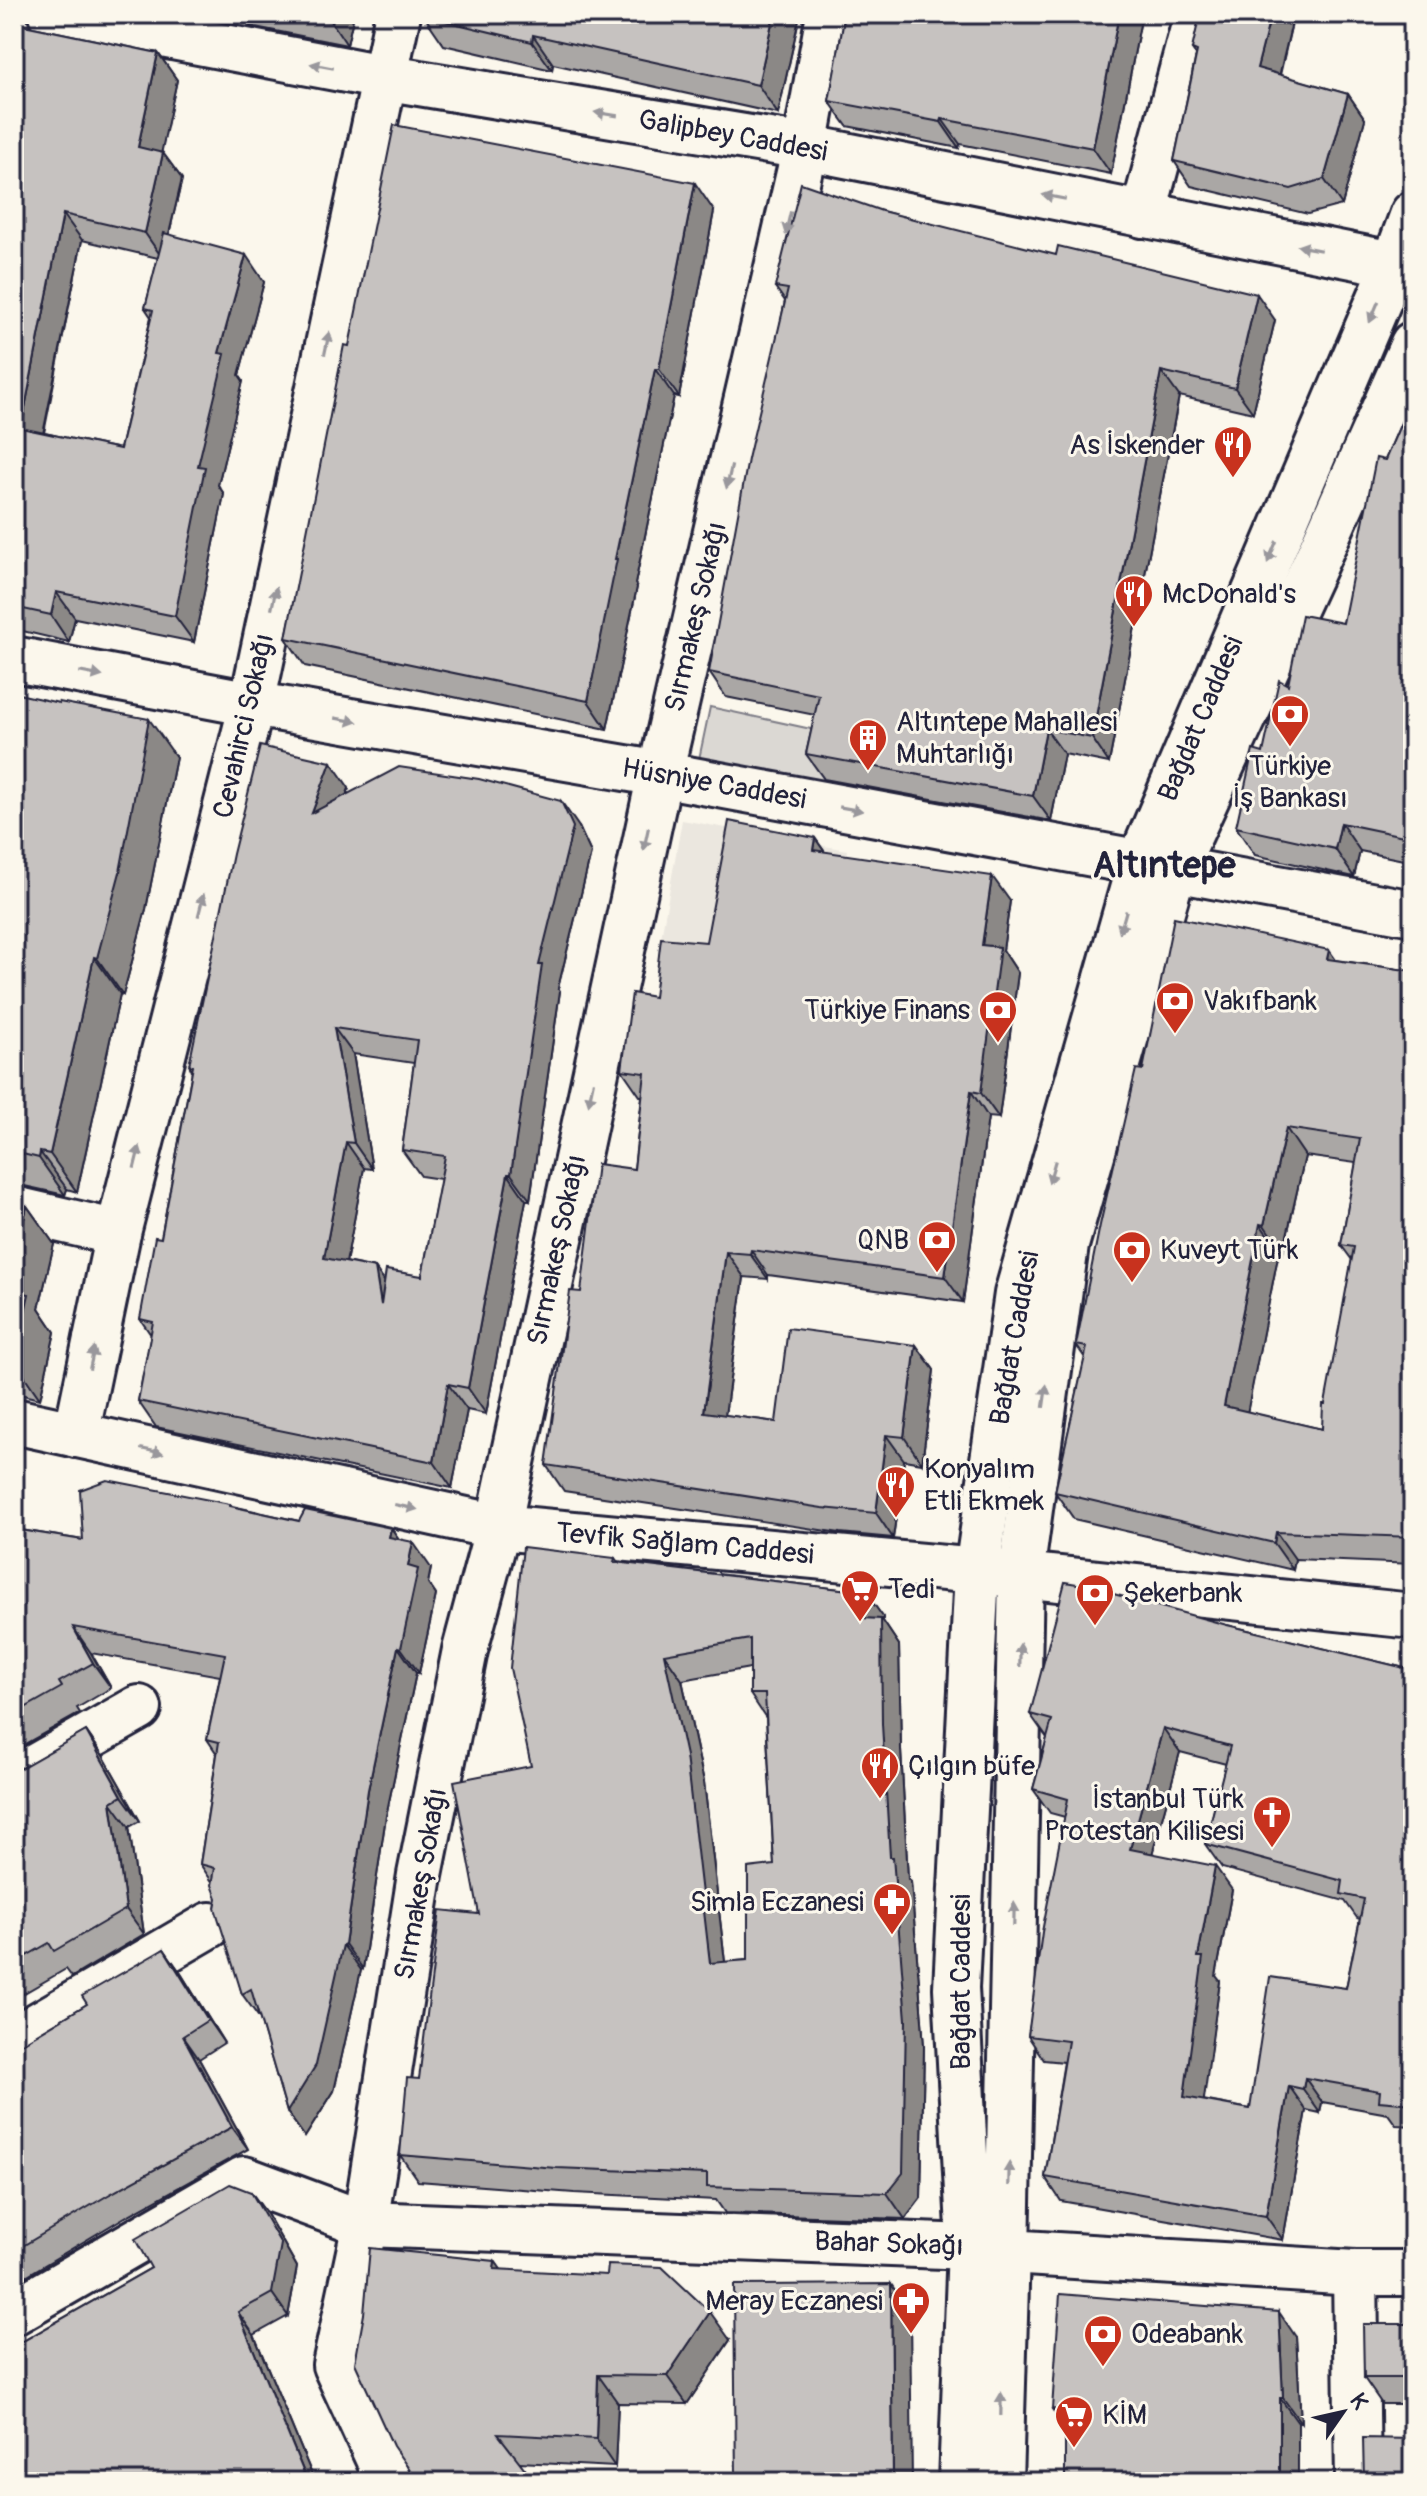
<svg xmlns="http://www.w3.org/2000/svg" width="1427" height="2496" viewBox="0 0 1427 2496" font-family="Pangolin,sans-serif">
	<style>
		.built { fill: #ebe7df }
		.green { fill: #dbd8d3; stroke: #7e7d87; stroke-width: 2 }
		.lines { fill: none; stroke-linecap: round; stroke-linejoin: round }
		.minor-casing { stroke: #22223b; stroke-width: 50 }
		.major-casing { stroke: #22223b; stroke-width: 50 }
		.minor { stroke: #fbf7ec; stroke-width: 44 }
		.major { stroke: #fbf7ec; stroke-width: 44 }
		.wall { fill: #aaa7a5; stroke: #22223b; stroke-width: 2; fill-rule: evenodd }
		.shaded-wall { fill: #8b8886; stroke: #22223b; stroke-width: 2 }
		.building { fill: #c6c2c0; stroke: #22223b; stroke-width: 2; fill-rule: evenodd }
		.oneway { fill: #99979c }
		.labels { text-anchor: middle; dominant-baseline: central; stroke-width: 6; stroke-linejoin: round; paint-order: stroke }
		.street-label { font-size: 28px; fill: #22223b; stroke: #fbf7ec }
		.poi-label { font-size: 28px; fill: #22223b; stroke: #fbf7ec; text-anchor: start }
		.district-label { font-size: 36px; font-weight: bold; fill: #22223b; stroke: #fbf7ec }
	</style>
	<rect width="100%" height="100%" fill="#fbf7ec"/>
	<filter id="ink" filterUnits="userSpaceOnUse"><feTurbulence type="fractalNoise" baseFrequency=".0125" numOctaves="2"/><feDisplacementMap in="SourceGraphic" scale="16" xChannelSelector="R" yChannelSelector="G"/><feConvolveMatrix kernelMatrix="1 2 1 2 8 2 1 2 1" color-interpolation-filters="sRGB"/></filter>
	<g filter="url(#ink)">
		<path class="built" d="M682,820L847,850L826,968L661,938Z"/>
		<path class="green" d="M710,707L834,734L821,790L698,764Z"/>
		<g class="lines">
			<g class="minor-casing">
				<g id="minor">
					<path d="M51,14L383,77L805,147L1413,268"/>
					<path d="M1143,215L1197,14"/>
					<path d="M14,659L252,704L660,774L1413,913"/>
					<path d="M14,1209L118,1233"/>
					<path d="M14,1421L498,1527L1021,1575L1413,1616"/>
					<path d="M76,1435L118,1233L252,704L398,14"/>
					<path d="M14,1779L139,1708"/>
					<path d="M14,2039L210,1925"/>
					<path d="M1355,2273L1358,2482"/>
					<path d="M14,2312L244,2179L365,2224L970,2247L1007,2252L1355,2273H1413"/>
					<path d="M389,2482L335,2365L365,2224L420,1875L465,1650L498,1527L660,774L805,147L829,14"/>
				</g>
			</g>
			<g class="major-casing">
				<g id="major">
					<path d="M961,2482L970,2247L956,1988L977,1571L1017,1294L1140,862L1394,265L1413,214"/>
					<path d="M1000,2482L1007,2252L1021,1575L1066,1245L1174,869L1312,570L1413,344"/>
				</g>
			</g>
			<use href="#minor" class="minor"/>
			<use href="#major" class="major"/>
		</g>
		<g class="wall">
			<path d="M241,14H354L347,45L250,26Z"/>
			<path d="M424,14H800L778,114L553,64L552,70L444,45L424,16Z"/>
			<path d="M845,14H1142L1111,174L960,144L959,148L847,126L829,101Z"/>
			<path d="M1294,14L1280,75L1348,94L1365,119L1342,205L1308,214L1191,186L1174,161L1196,55L1192,49Z"/>
			<path d="M14,23L158,53L177,80L161,152L163,153L182,179L169,234L264,282L239,375L243,381L218,485L224,494L194,642L75,618L69,642L14,629ZM82,240L158,258L145,308L151,317L120,449L44,433Z"/>
			<path d="M714,211L679,397L674,396L635,584L637,587L607,729L305,666L286,638L349,346Z"/>
			<path d="M882,211L1275,320L1253,413L1179,396L1109,763L1064,754L1051,821L824,779L806,754L815,715L726,697L709,672L785,301L775,287Z"/>
			<path d="M1413,395V862L1360,851L1354,877L1255,855L1236,827L1288,685L1343,623L1385,460Z"/>
			<path d="M14,693L176,757L146,909L123,995L120,994L77,1192L67,1189L65,1195L20,1185H14Z"/>
			<path d="M349,788L347,795L579,827L591,853L558,988L560,991L530,1200H526L486,1414L467,1410L452,1488L156,1427L138,1401L151,1335L140,1319L161,1238L192,1071L189,1065ZM353,1054L414,1063L402,1150L421,1176L441,1179L422,1276L384,1281L375,1268L346,1262L364,1168L372,1169Z"/>
			<path d="M815,838L825,852L1010,901L1003,950L1018,973L999,1118L988,1117L963,1302L768,1275V1279L744,1277L725,1415L776,1422L916,1345L934,1370L922,1463L904,1460L893,1538L840,1533L564,1491L546,1465L581,1292L634,1169L642,1096H640L622,1070L654,997L706,942Z"/>
			<path d="M1337,960L1413,971V1564L1295,1559L1293,1570L1074,1519L1055,1492L1085,1358L1076,1345L1143,1070ZM1305,1156L1356,1163L1341,1245L1352,1260L1322,1429L1247,1412L1279,1251L1283,1253Z"/>
			<path d="M14,1203L27,1206L54,1244L39,1308L55,1332L40,1399L14,1393Z"/>
			<path d="M230,1504L232,1506L299,1521L391,1528L399,1539L431,1568L428,1583L436,1595L419,1673H416L386,1816L363,1969L361,1970L334,2091L305,2137L287,2112L260,2019L242,1994L213,1883L200,1864L217,1754L207,1739L220,1676L91,1653L111,1688L77,1708L80,1713L14,1750V1529L83,1540Z"/>
			<path d="M615,1558L618,1562L865,1592L883,1617V1621L899,1645L901,1750L908,1879L911,1882L924,2046L921,2198L905,2219L725,2213L716,2200L574,2193L418,2181L400,2155L419,2079L531,1766ZM750,1668V1694L766,1718L774,1865L748,1960L725,1962L704,1782L682,1680Z"/>
			<path d="M1227,1625L1413,1670V2126L1396,2125L1388,2114L1322,2102L1320,2113L1306,2110L1283,2240L1061,2201L1045,2177L1064,2062L1044,2060L1028,2036L1065,1817L1050,1813L1033,1789L1047,1738L1030,1714ZM1180,1752L1226,1764L1205,1844L1222,1868L1345,1901L1357,1918L1360,1919L1346,1988L1250,2109L1203,2100L1220,1981L1216,1976L1232,1890L1152,1854Z"/>
			<path d="M86,1731L104,1757L140,1821L129,1827L144,1934L72,1977L66,1969L14,1999V1772Z"/>
			<path d="M164,1949L180,1972L224,2043L199,2059L248,2149L125,2217L14,2283V2048L87,2004Z"/>
			<path d="M251,2192L267,2214L297,2267L288,2316L254,2335L315,2482H14L21,2342L151,2268Z"/>
			<path d="M495,2261L501,2270L730,2340L687,2404L618,2403L615,2467L519,2462L418,2482Z"/>
			<path d="M1413,2324V2404H1382L1364,2378Z"/>
			<path d="M1296,2337L1301,2423L1065,2428L1052,2409Z"/>
		</g>
		<g class="shaded-wall">
			<path d="M332,14H354L347,45L331,21Z"/>
			<path d="M774,14H800L778,114L758,85Z"/>
			<path d="M1119,14H1142L1111,174L1093,148Z"/>
			<path d="M1271,14H1294L1275,93L1257,68Z"/>
			<path d="M533,35L553,64L552,70L532,42Z"/>
			<path d="M158,53L177,80L157,173L138,147Z"/>
			<path d="M1348,94L1365,119L1342,205L1324,179Z"/>
			<path d="M942,119L960,144L959,148L941,122Z"/>
			<path d="M163,153L182,179L163,259L145,233Z"/>
			<path d="M695,183L714,211L679,397L659,369Z"/>
			<path d="M63,214L82,240L39,454L21,428Z"/>
			<path d="M246,255L264,282L239,375L243,381L218,485L224,494L194,642L175,616L198,466L219,353Z"/>
			<path d="M1257,294L1275,320L1253,413L1235,388Z"/>
			<path d="M655,369L674,396L635,584L637,587L607,729L588,701L615,559Z"/>
			<path d="M1161,371L1179,396L1109,763L1092,738Z"/>
			<path d="M56,592L75,618L69,642L51,615Z"/>
			<path d="M149,719L176,757L146,909L123,995L97,958Z"/>
			<path d="M1046,729L1064,754L1051,821L1033,796Z"/>
			<path d="M331,762L349,788L330,839L312,813Z"/>
			<path d="M561,801L579,827L591,853L558,988L560,991L530,1200L511,1174Z"/>
			<path d="M1341,823L1360,851L1354,877L1335,849Z"/>
			<path d="M815,838L833,864L813,850Z"/>
			<path d="M992,876L1010,901L1003,950L1018,973L999,1118L981,1093L982,945Z"/>
			<path d="M1329,950L1348,977L1327,959Z"/>
			<path d="M94,957L120,994L77,1192L50,1154Z"/>
			<path d="M334,1028L353,1054L372,1169L354,1143Z"/>
			<path d="M971,1091L988,1117L963,1302L945,1277Z"/>
			<path d="M1286,1128L1305,1156L1283,1253L1264,1225Z"/>
			<path d="M346,1142L364,1168L342,1284L324,1258Z"/>
			<path d="M40,1152L67,1189L65,1195L39,1158Z"/>
			<path d="M508,1174L526,1200L486,1414L468,1388Z"/>
			<path d="M27,1206L54,1244L39,1308L55,1332L40,1399L14,1361V1263Z"/>
			<path d="M1260,1224L1279,1251L1243,1434L1224,1406Z"/>
			<path d="M751,1250L768,1275V1279L750,1254Z"/>
			<path d="M726,1252L744,1277L722,1437L704,1412Z"/>
			<path d="M375,1268L393,1294L381,1305Z"/>
			<path d="M916,1345L934,1370L922,1463L904,1437Z"/>
			<path d="M448,1384L467,1410L452,1488L434,1462Z"/>
			<path d="M886,1435L904,1460L893,1538L876,1513Z"/>
			<path d="M391,1528L409,1553L389,1537Z"/>
			<path d="M1276,1532L1295,1559L1293,1570L1274,1543Z"/>
			<path d="M413,1542L431,1568L428,1583L436,1595L419,1673L401,1648L408,1566Z"/>
			<path d="M865,1592L883,1617V1621L899,1645L901,1750L908,1879L911,1882L924,2046L921,2198L905,2219L887,2193L890,1857L862,1618Z"/>
			<path d="M73,1627L91,1653L111,1688L93,1663Z"/>
			<path d="M398,1647L416,1673L386,1816L363,1969L345,1944L368,1790Z"/>
			<path d="M664,1654L682,1680L704,1782L728,1988L710,1963Z"/>
			<path d="M1163,1728L1180,1752L1147,1873L1130,1849Z"/>
			<path d="M86,1731L104,1757L140,1821L122,1796Z"/>
			<path d="M111,1802L129,1827L144,1934L126,1909Z"/>
			<path d="M1215,1866L1232,1890L1216,1976L1220,1981L1201,2121L1184,2097L1198,1957Z"/>
			<path d="M343,1945L361,1970L334,2091L305,2137L287,2112Z"/>
			<path d="M164,1949L180,1972L224,2043L208,2020Z"/>
			<path d="M183,2036L199,2059L248,2149L232,2127Z"/>
			<path d="M1305,2078L1322,2102L1320,2113L1303,2089Z"/>
			<path d="M1289,2086L1306,2110L1283,2240L1266,2216Z"/>
			<path d="M251,2192L267,2214L297,2267L288,2316L272,2293Z"/>
			<path d="M495,2261L515,2289L494,2269Z"/>
			<path d="M891,2284L910,2312L912,2482H893Z"/>
			<path d="M238,2312L254,2335L315,2482H311L304,2473Z"/>
			<path d="M710,2312L730,2340L687,2404L667,2376Z"/>
			<path d="M1279,2312L1296,2337L1301,2423L1283,2398Z"/>
			<path d="M598,2375L618,2403L615,2467L596,2439Z"/>
			<path d="M1280,2398L1298,2423V2482H1280Z"/>
		</g>
		<g class="building">
			<path d="M292,14H332L331,21Z"/>
			<path d="M424,14H774L758,85L533,35L532,42L424,16Z"/>
			<path d="M845,14H1119L1093,148L942,119L941,122L829,101Z"/>
			<path d="M1200,14H1271L1257,68L1348,94L1324,179L1291,189L1174,161L1197,51L1192,49Z"/>
			<path d="M14,23L158,53L138,147L163,153L145,233L63,214L21,428L120,449L153,310L145,308L164,233L246,255L219,353L225,354L198,466L205,467L175,616L56,592L51,615L14,607Z"/>
			<path d="M394,125L695,183L659,369H655L615,559H617L588,701L286,638L344,345L349,346Z"/>
			<path d="M801,183L882,211L1056,255L1058,246L1257,294L1235,388L1161,371L1092,738L1046,729L1033,796L806,754L819,695L709,672L748,459L788,289L775,287Z"/>
			<path d="M1413,395V838L1341,823L1335,849L1236,827L1253,750L1263,753L1279,680L1288,685L1302,615L1343,623L1376,458L1385,460Z"/>
			<path d="M14,693L59,703V702L149,719L120,872L97,958L94,957L50,1154L40,1152L39,1158L14,1152Z"/>
			<path d="M260,746L331,762L312,813L399,767L479,779L561,801L573,827L539,965H542L511,1174H508L468,1388L448,1384L434,1462L138,1401L153,1322L140,1319L155,1237L161,1238L193,1066L189,1065L233,854ZM334,1028L417,1040L402,1150L445,1156L422,1276L386,1270L381,1305L375,1268L324,1258L346,1142L354,1143Z"/>
			<path d="M729,821L815,838L813,850L992,876L982,945L1000,947L981,1093L971,1091L945,1277L751,1250L750,1254L726,1252L704,1412L776,1422L788,1328L916,1345L904,1437L886,1435L876,1513L822,1508L546,1465L570,1291L581,1292L597,1164L634,1169L645,1073L622,1070L632,993L654,997L661,938L706,942Z"/>
			<path d="M1174,917L1329,950L1327,959L1413,971V1537L1276,1532L1274,1543L1055,1492L1087,1347L1076,1345L1100,1225L1136,1069L1143,1070ZM1286,1128L1360,1139L1341,1245L1354,1247L1325,1404H1323L1322,1429L1224,1406L1260,1224L1264,1225Z"/>
			<path d="M14,1203L27,1206L14,1263Z"/>
			<path d="M14,1291L29,1294L14,1361Z"/>
			<path d="M107,1480L230,1504V1506L299,1521L305,1510L391,1528L389,1537L413,1542L408,1566L418,1569L401,1648L398,1647L368,1790L345,1944L343,1945L316,2065L287,2112L251,1989L242,1994L215,1908L217,1898L212,1885L215,1868L200,1864L219,1742L207,1739L225,1654L73,1627L93,1663L59,1682L62,1687L14,1714V1529L83,1540L80,1490Z"/>
			<path d="M523,1547L615,1558L614,1562L865,1592L862,1618L881,1619L882,1724L890,1857H893L906,2020L903,2173L887,2193L707,2187V2174L556,2168L400,2155L407,2078L419,2079L440,1910L479,1914L454,1781L531,1766L510,1668ZM750,1639V1694H765L774,1865L748,1868V1960L710,1963L686,1756L664,1654Z"/>
			<path d="M1065,1582L1077,1584L1227,1625L1413,1670V2104L1379,2101L1380,2091L1305,2078L1303,2089L1289,2086L1266,2216L1045,2177L1068,2041L1028,2036L1042,1932L1068,1799L1033,1789L1052,1720L1030,1714ZM1163,1728L1230,1746L1205,1844L1343,1881L1341,1894L1364,1899L1346,1988L1270,1977L1250,2109L1184,2097L1203,1957H1198L1215,1866L1130,1849Z"/>
			<path d="M86,1731L122,1796L111,1802L126,1909L54,1951L49,1943L14,1963V1772Z"/>
			<path d="M164,1949L208,2020L183,2036L232,2127L110,2194L14,2251V2048L87,2004L82,1996Z"/>
			<path d="M230,2184L251,2192L281,2244L272,2293L238,2312L304,2473L283,2482H14V2333L20,2343L151,2268L135,2239Z"/>
			<path d="M370,2248L495,2261L494,2269L607,2275L608,2265L662,2267L710,2312L667,2376L598,2375L596,2439L498,2434L535,2482H418L393,2446L355,2363L364,2314Z"/>
			<path d="M891,2284L893,2482H736L734,2285Z"/>
			<path d="M1060,2294L1279,2312L1283,2398H1280V2482H1065V2411L1052,2409Z"/>
			<path d="M1363,2324H1413V2378H1364Z"/>
			<path d="M1363,2438L1413,2439V2482H1364Z"/>
		</g>
		<defs><path id="oneway-solid" d="M-6-.8H1V-3.2L6.5 0L1 3.2V.8H-6Z" transform="scale(2)"/></defs>
		<g class="oneway">
			<use href="#oneway-solid" transform="translate(322 66) rotate(-169)"/>
			<use href="#oneway-solid" transform="translate(606 114) rotate(-171)"/>
			<use href="#oneway-solid" transform="translate(1054 197) rotate(-169)"/>
			<use href="#oneway-solid" transform="translate(788 223) rotate(103)"/>
			<use href="#oneway-solid" transform="translate(1309 248) rotate(-169)"/>
			<use href="#oneway-solid" transform="translate(1374 312) rotate(113)"/>
			<use href="#oneway-solid" transform="translate(327 343) rotate(-78)"/>
			<use href="#oneway-solid" transform="translate(729 477) rotate(103)"/>
			<use href="#oneway-solid" transform="translate(1272 552) rotate(113)"/>
			<use href="#oneway-solid" transform="translate(274 598) rotate(-78)"/>
			<use href="#oneway-solid" transform="translate(91 674) rotate(11)"/>
			<use href="#oneway-solid" transform="translate(346 720) rotate(10)"/>
			<use href="#oneway-solid" transform="translate(851 809) rotate(10)"/>
			<use href="#oneway-solid" transform="translate(646 839) rotate(102)"/>
			<use href="#oneway-solid" transform="translate(201 905) rotate(-76)"/>
			<use href="#oneway-solid" transform="translate(1123 922) rotate(106)"/>
			<use href="#oneway-solid" transform="translate(591 1093) rotate(102)"/>
			<use href="#oneway-solid" transform="translate(137 1157) rotate(-76)"/>
			<use href="#oneway-solid" transform="translate(1052 1172) rotate(106)"/>
			<use href="#oneway-solid" transform="translate(92 1358) rotate(-78)"/>
			<use href="#oneway-solid" transform="translate(1045 1396) rotate(-82)"/>
			<use href="#oneway-solid" transform="translate(152 1451) rotate(12)"/>
			<use href="#oneway-solid" transform="translate(406 1507) rotate(12)"/>
			<use href="#oneway-solid" transform="translate(1020 1655) rotate(-89)"/>
			<use href="#oneway-solid" transform="translate(1014 1914) rotate(-89)"/>
			<use href="#oneway-solid" transform="translate(1009 2174) rotate(-89)"/>
			<use href="#oneway-solid" transform="translate(1001 2404) rotate(-89)"/>
		</g>
	</g>
	<defs>
		<g id="restaurant-pin" transform="scale(2)"><path d="M0 17L-7.5 6A9.5 9.5 0 1 1 7.5 6Z" fill="#c8321e" stroke="#fbf7ec"/><path d="M-5-6h1v4h1v-4h1v4h1v-4h1v5L-1.5 .5V6h-2V.5L-5-1ZM5-6V6H3V1.5H1.5Q1.5-4 5-6Z" fill="#fff"/></g>
		<g id="bank-pin" transform="scale(2)"><path d="M0 17L-7.5 6A9.5 9.5 0 1 1 7.5 6Z" fill="#c8321e" stroke="#fbf7ec"/><path d="M-6-4H6V4H-6ZM0-2.3a2.3 2.3 0 1 0 0 4.6a2.3 2.3 0 1 0 0-4.6Z" fill="#fff"/></g>
		<g id="building-pin" transform="scale(2)"><path d="M0 17L-7.5 6A9.5 9.5 0 1 1 7.5 6Z" fill="#c8321e" stroke="#fbf7ec"/><path d="M-4-6H4V6H1V3H-1V6H-4ZM-2.5-4.3h1.7v1.8h-1.7ZM.8-4.3h1.7v1.8H.8ZM-2.5-1h1.7V.8h-1.7ZM.8-1h1.7V.8H.8Z" fill="#fff"/></g>
		<g id="supermarket-pin" transform="scale(2)"><path d="M0 17L-7.5 6A9.5 9.5 0 1 1 7.5 6Z" fill="#c8321e" stroke="#fbf7ec"/><path d="M-6-5.5h2.5l.6 2H6L4.5 2H-2.5L-4.4-4H-6ZM-1.5 3.2a1.3 1.3 0 1 0 .1 0ZM3 3.2a1.3 1.3 0 1 0 .1 0Z" fill="#fff"/></g>
		<g id="church-pin" transform="scale(2)"><path d="M0 17L-7.5 6A9.5 9.5 0 1 1 7.5 6Z" fill="#c8321e" stroke="#fbf7ec"/><path d="M-1.2-6h2.4v3.5h3.3v2.4h-3.3V6h-2.4V-.1h-3.3v-2.4h3.3Z" fill="#fff"/></g>
		<g id="pharmacy-pin" transform="scale(2)"><path d="M0 17L-7.5 6A9.5 9.5 0 1 1 7.5 6Z" fill="#c8321e" stroke="#fbf7ec"/><path d="M-2-6h4v4h4v4h-4v4h-4v-4h-4v-4h4Z" fill="#fff"/></g>
	</defs>
	<g fill-rule="evenodd">
		<use href="#restaurant-pin" x="1233" y="445"/>
		<use href="#restaurant-pin" x="1134" y="594"/>
		<use href="#bank-pin" x="1290" y="714"/>
		<use href="#building-pin" x="868" y="738"/>
		<use href="#bank-pin" x="1175" y="1001"/>
		<use href="#bank-pin" x="998" y="1010"/>
		<use href="#bank-pin" x="937" y="1240"/>
		<use href="#bank-pin" x="1132" y="1250"/>
		<use href="#restaurant-pin" x="896" y="1485"/>
		<use href="#supermarket-pin" x="860" y="1589"/>
		<use href="#bank-pin" x="1095" y="1593"/>
		<use href="#restaurant-pin" x="880" y="1766"/>
		<use href="#church-pin" x="1272" y="1815"/>
		<use href="#pharmacy-pin" x="892" y="1902"/>
		<use href="#pharmacy-pin" x="911" y="2301"/>
		<use href="#bank-pin" x="1103" y="2334"/>
		<use href="#supermarket-pin" x="1074" y="2415"/>
	</g>
	<g class="labels">
		<g class="street-label">
			<text transform="translate(733 136) rotate(10)">Galipbey Caddesi</text>
			<text transform="translate(696 617) rotate(-77)">Sırmakeş Sokağı</text>
			<text transform="translate(1201 719) rotate(-67)">Bağdat Caddesi</text>
			<text transform="translate(244 726) rotate(-77)">Cevahirci Sokağı</text>
			<text transform="translate(714 784) rotate(10)">Hüsniye Caddesi</text>
			<text transform="translate(557 1250) rotate(-78)">Sırmakeş Sokağı</text>
			<text transform="translate(1015 1338) rotate(-80)">Bağdat Caddesi</text>
			<text transform="translate(685 1544) rotate(5)">Tevfik Sağlam Caddesi</text>
			<text transform="translate(421 1884) rotate(-80)">Sırmakeş Sokağı</text>
			<text transform="translate(961 1982) rotate(-90)">Bağdat Caddesi</text>
			<text transform="translate(889 2244) rotate(2)">Bahar Sokağı</text>
		</g>
		<g class="poi-label">
			<text x="1205" y="445" text-anchor="end">As İskender</text>
			<text x="1162" y="594">McDonald's</text>
			<text x="896" y="722">Altıntepe Mahallesi<tspan x="896" dy="32">Muhtarlığı</tspan></text>
			<text x="1290" y="766" text-anchor="middle">Türkiye<tspan x="1290" dy="32">İş Bankası</tspan></text>
			<text x="1203" y="1001">Vakıfbank</text>
			<text x="970" y="1010" text-anchor="end">Türkiye Finans</text>
			<text x="909" y="1240" text-anchor="end">QNB</text>
			<text x="1160" y="1250">Kuveyt Türk</text>
			<text x="924" y="1469">Konyalım<tspan x="924" dy="32">Etli Ekmek</tspan></text>
			<text x="888" y="1589">Tedi</text>
			<text x="1123" y="1593">Şekerbank</text>
			<text x="908" y="1766">Çılgın büfe</text>
			<text x="1244" y="1799" text-anchor="end">İstanbul Türk<tspan x="1244" dy="32">Protestan Kilisesi</tspan></text>
			<text x="864" y="1902" text-anchor="end">Simla Eczanesi</text>
			<text x="883" y="2301" text-anchor="end">Meray Eczanesi</text>
			<text x="1131" y="2334">Odeabank</text>
			<text x="1102" y="2415">KİM</text>
		</g>
		<g class="district-label">
			<text x="1164" y="865">Altıntepe</text>
		</g>
	</g>
	<rect width="1427" height="2496" fill="none" stroke="#fbf7ec" stroke-width="48"/>
	<rect x="24" y="24" width="1379" height="2448" fill="none" stroke="#22223b" stroke-width="3" filter="url(#ink)"/>
	<g transform="translate(1343 2412) rotate(56)" stroke="#fbf7ec" stroke-width="6" paint-order="stroke">
	<path d="M0-6L14 30L0 20L-14 30Z" fill="#22223b"/>
	<text y="-12" font-size="22" font-weight="bold" text-anchor="middle" fill="#22223b">K</text>
	</g>
</svg>
